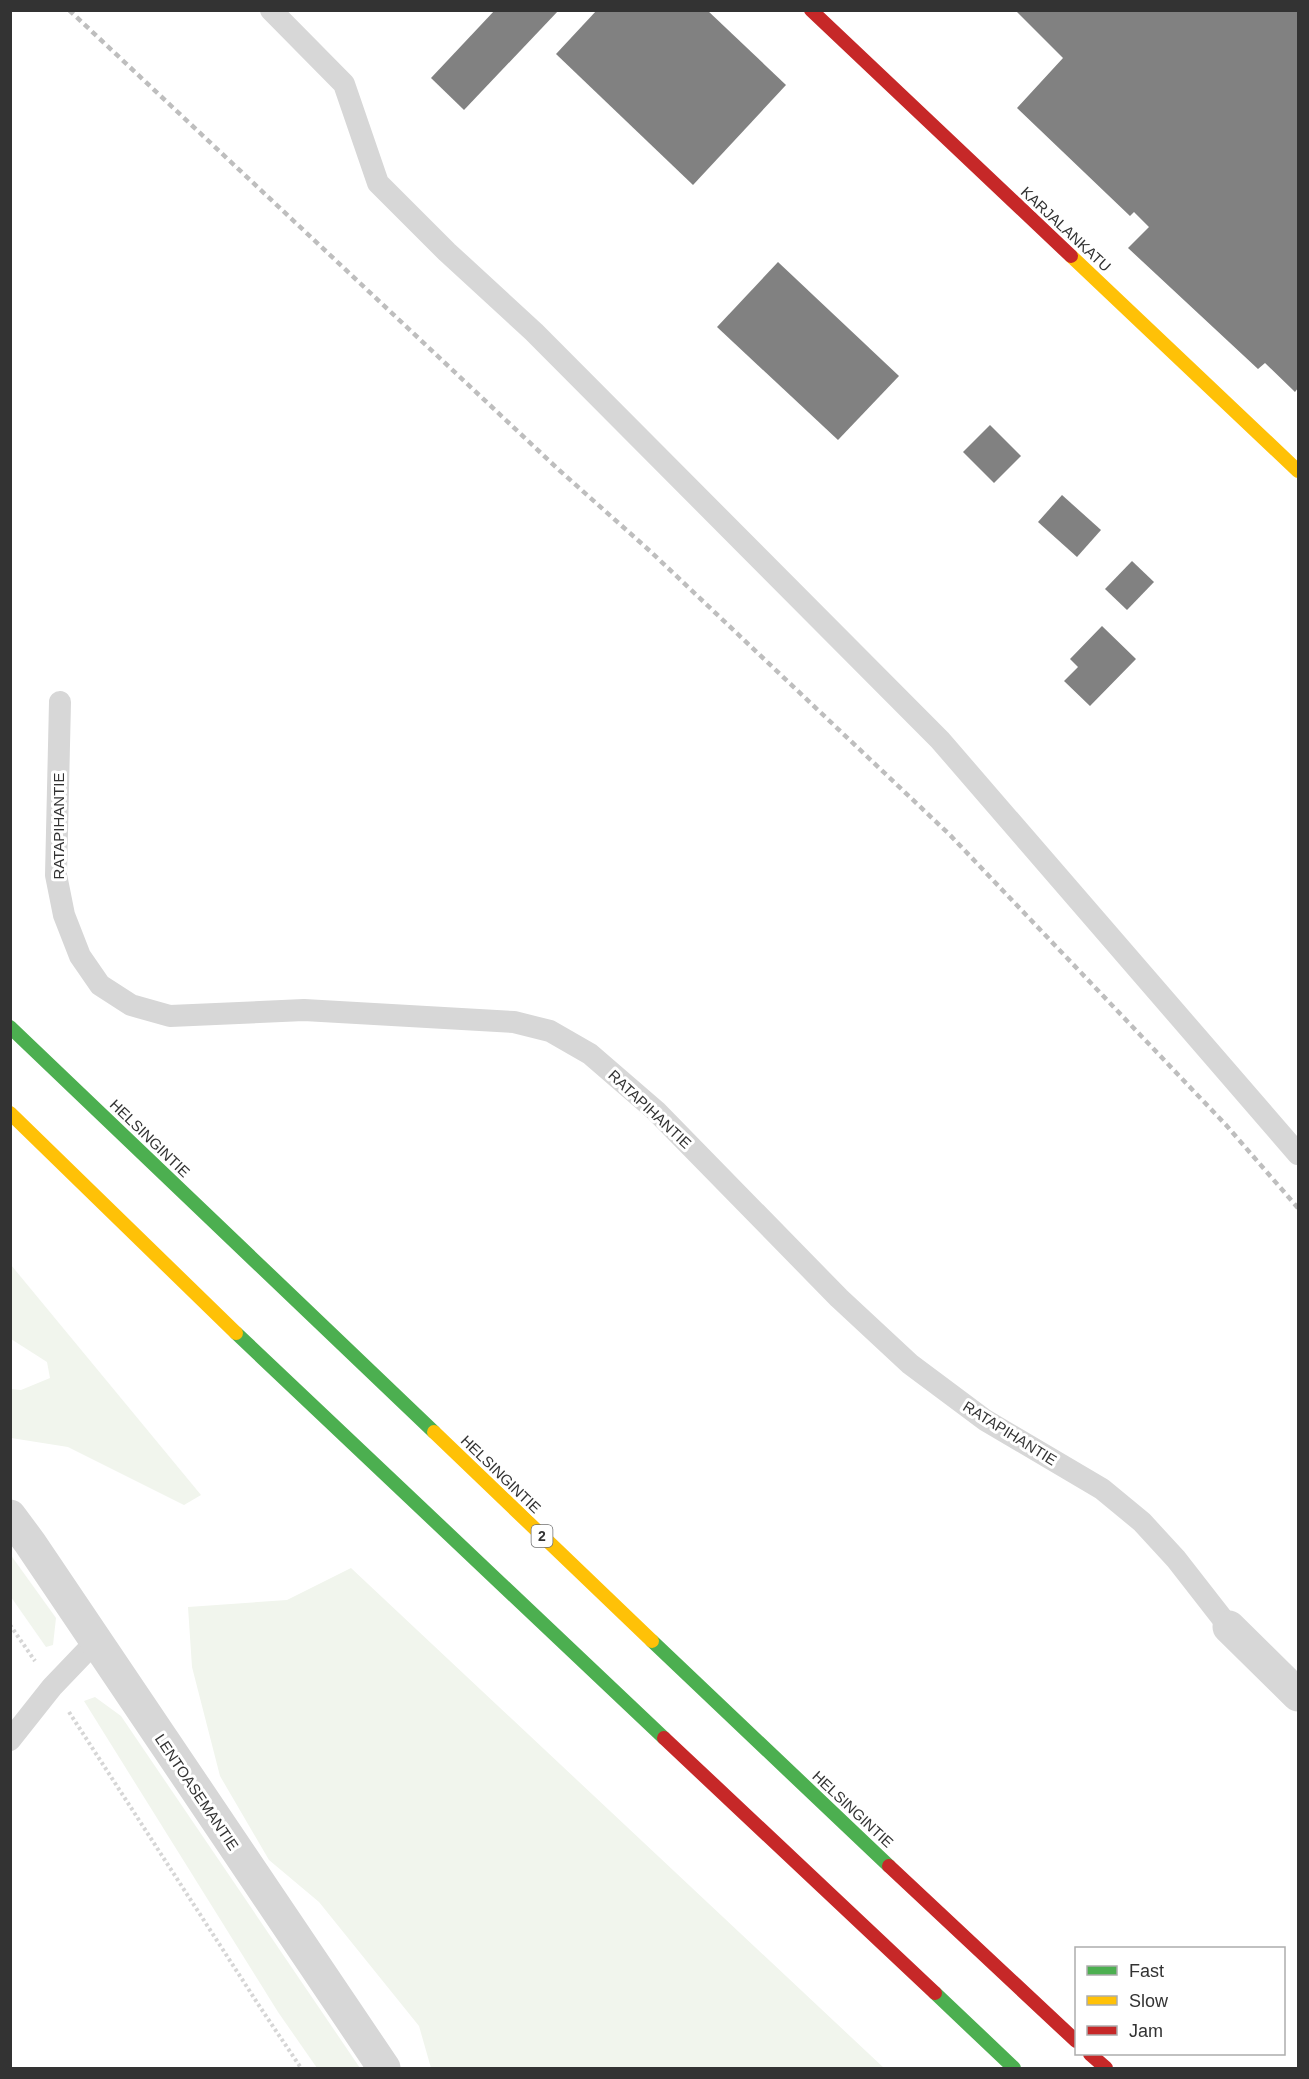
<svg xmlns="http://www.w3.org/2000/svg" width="1309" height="2079" viewBox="0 0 1309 2079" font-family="Arial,sans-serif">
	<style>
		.green { fill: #f1f5ed }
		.building { fill: #818181 }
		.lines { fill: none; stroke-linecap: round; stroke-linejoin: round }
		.path { stroke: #d6d6d6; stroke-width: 4; stroke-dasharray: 3 3; stroke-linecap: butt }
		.lane { stroke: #d7d7d7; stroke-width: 22 }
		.street { stroke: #d7d7d7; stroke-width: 33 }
		.fast { stroke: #4caf50; stroke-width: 14 }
		.slow { stroke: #ffc107; stroke-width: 14 }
		.jam { stroke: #c62828; stroke-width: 14 }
		.rail { stroke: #bebebe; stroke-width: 4.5; stroke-dasharray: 6 4.5; stroke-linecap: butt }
		.labels { text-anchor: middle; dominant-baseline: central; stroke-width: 6; stroke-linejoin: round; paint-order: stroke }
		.shield { fill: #fff; stroke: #707070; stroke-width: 1.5 }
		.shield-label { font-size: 14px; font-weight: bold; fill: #333 }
		.street-label { font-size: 15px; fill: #333; stroke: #fff }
	</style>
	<rect width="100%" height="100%" fill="#fff"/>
	<g class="green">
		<path d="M11,1265L201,1495L184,1505L68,1447L11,1438V1389L21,1390L50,1378L47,1362L11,1339Z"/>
		<path d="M10,1554L56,1618L53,1645L46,1647L11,1597Z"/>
		<path d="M351,1568L884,2068H431L419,2026L319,1902L269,1860L220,1776L192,1667L188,1607L287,1600Z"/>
		<path d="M95,1697L121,1716L360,2068H317L278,2012L84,1701Z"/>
	</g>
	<g class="building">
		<path d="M495,10H559L464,110L431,78Z"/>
		<path d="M597,10H707L786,85L693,185L556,54Z"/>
		<path d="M1015,10H1298V388L1295,392L1265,363L1258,369L1128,248L1149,227L1134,212L1130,216L1017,108L1063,58Z"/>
		<path d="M778,262L899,376L838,440L717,327Z"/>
		<path d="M990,425L1021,456L994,483L963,452Z"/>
		<path d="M1062,495L1101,530L1077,557L1038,522Z"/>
		<path d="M1132,561L1154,582L1127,610L1105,589Z"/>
		<path d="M1102,626L1136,659L1090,706L1064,681L1078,667L1070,659Z"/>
	</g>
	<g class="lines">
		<g class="path">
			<path d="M10,1625L35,1661"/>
			<path d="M69,1712L260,2007L301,2068"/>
		</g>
		<g class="lane">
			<path d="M271,10L344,84L378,183L447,252L534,332L940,740L1298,1154"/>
			<path d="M60,702L56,875L64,915L80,956L100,985L131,1005L170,1016L304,1010L514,1022L550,1031L590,1054L656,1111L839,1298L910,1364L985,1420L1102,1489L1142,1522L1176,1559L1229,1627"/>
			<path d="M10,1740L52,1687L96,1641"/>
		</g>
		<g class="street">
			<path d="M10,1516L30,1543L384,2068"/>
			<path d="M1229,1627L1298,1695"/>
		</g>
		<g class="fast">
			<path d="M10,1027L434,1432"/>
			<path d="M236,1333L664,1738"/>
			<path d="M652,1641L889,1866"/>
			<path d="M935,1993L1014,2068"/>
		</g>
		<g class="slow">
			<path d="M1071,256L1298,471"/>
			<path d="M10,1113L236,1333"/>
			<path d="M434,1432L652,1641"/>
		</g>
		<g class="jam">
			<path d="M811,10L1071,256"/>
			<path d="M664,1738L935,1993"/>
			<path d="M889,1866L1076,2041"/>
			<path d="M1090,2054L1106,2068"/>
		</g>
		<path class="rail" d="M69,10L559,470L650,551L950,835L1226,1125L1298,1208"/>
	</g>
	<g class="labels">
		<rect class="shield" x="531.5" y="1525" width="21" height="22" rx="4.5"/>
		<g class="shield-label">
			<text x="542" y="1536">2</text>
		</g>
		<g class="street-label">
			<text transform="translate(1066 229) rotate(43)">KARJALANKATU</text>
			<text transform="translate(58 826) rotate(-90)">RATAPIHANTIE</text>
			<text transform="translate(650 1109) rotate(43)">RATAPIHANTIE</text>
			<text transform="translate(150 1138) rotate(44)">HELSINGINTIE</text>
			<text transform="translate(1010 1433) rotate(32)">RATAPIHANTIE</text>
			<text transform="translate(501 1474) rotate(44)">HELSINGINTIE</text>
			<text transform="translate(197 1792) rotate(56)">LENTOASEMANTIE</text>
			<text transform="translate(853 1809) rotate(43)">HELSINGINTIE</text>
		</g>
	</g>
	<rect width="1309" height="2079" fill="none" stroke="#333333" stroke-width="24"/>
	<rect x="1075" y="1947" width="210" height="108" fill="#ffffff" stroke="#adadad" stroke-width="1.5"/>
	<rect x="1087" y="1966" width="30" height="9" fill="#4caf50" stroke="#adadad" stroke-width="1.5"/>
	<text x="1129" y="1977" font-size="18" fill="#333333">Fast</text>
	<rect x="1087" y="1996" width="30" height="9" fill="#ffc107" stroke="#adadad" stroke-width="1.5"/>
	<text x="1129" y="2007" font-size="18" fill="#333333">Slow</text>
	<rect x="1087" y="2026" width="30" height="9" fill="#c62828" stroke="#adadad" stroke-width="1.5"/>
	<text x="1129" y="2037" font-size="18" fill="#333333">Jam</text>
</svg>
